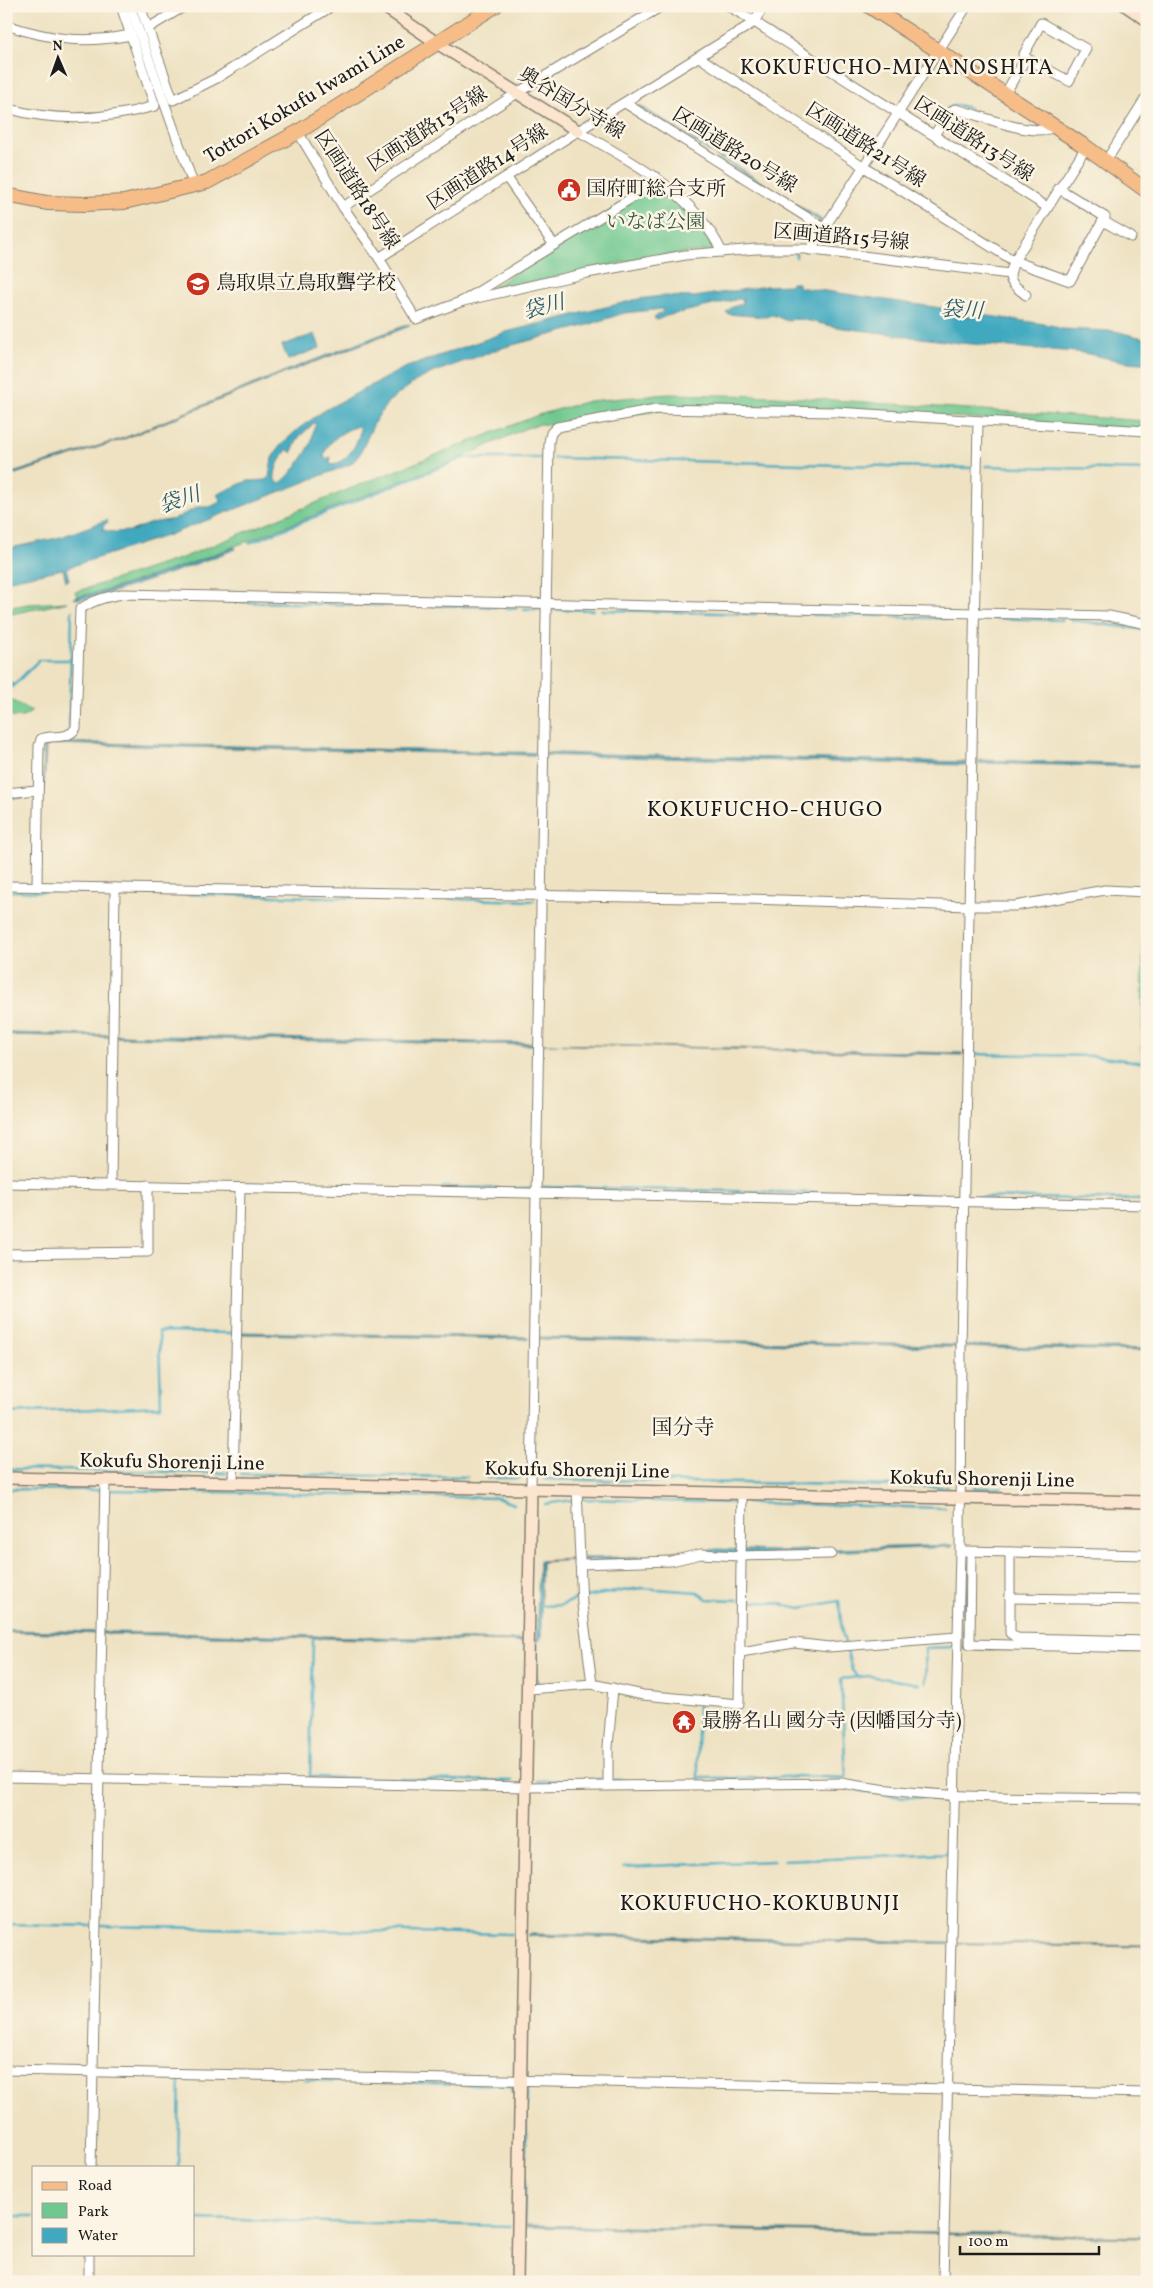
<svg xmlns="http://www.w3.org/2000/svg" width="1153" height="2288" viewBox="0 0 1153 2288" font-family="Vollkorn,'Noto Serif JP',serif">
	<style>
		.green { fill: #6ec88f; stroke: #457256 }
		.water { fill: #40a9c0; stroke: #2e626e; fill-rule: evenodd }
		.lines { fill: none; stroke-linecap: round; stroke-linejoin: round }
		.stream { stroke: #40a9c0; stroke-width: 2.5 }
		.street-casing { stroke: #857f6f; stroke-width: 11 }
		.secondary-casing { stroke: #857f6f; stroke-width: 14 }
		.primary-casing { stroke: #857f6f; stroke-width: 16 }
		.street { stroke: #fff; stroke-width: 9 }
		.secondary { stroke: #fce5cf; stroke-width: 11 }
		.primary { stroke: #f7bd88; stroke-width: 14 }
		.labels { text-anchor: middle; dominant-baseline: central; stroke-width: 5; stroke-linejoin: round; paint-order: stroke }
		.street-label { font-size: 20px; fill: #1c1c1c; stroke: #fcf5e5 }
		.poi-label { font-size: 20px; fill: #1c1c1c; stroke: #fcf5e5; text-anchor: start }
		.park-label { font-size: 20px; fill: #395844; stroke: #fcf5e5 }
		.water-label { font-size: 21px; font-style: italic; fill: #2c5b66; stroke: #fcf5e5 }
		.neighbourhood-label { font-size: 21px; fill: #1c1c1c; stroke: #fcf5e5 }
		.quarter-label { font-size: 22px; letter-spacing: 1px; fill: #1c1c1c; stroke: #fcf5e5 }
	</style>
	<rect width="100%" height="100%" fill="#fcf5e5"/>
	<filter id="ink" filterUnits="userSpaceOnUse"><feTurbulence type="fractalNoise" baseFrequency=".02" numOctaves="2"/><feDisplacementMap in="SourceGraphic" scale="10" xChannelSelector="R" yChannelSelector="G"/><feConvolveMatrix kernelMatrix="1 2 1 2 8 2 1 2 1" color-interpolation-filters="sRGB"/></filter>
	<filter id="wash" filterUnits="userSpaceOnUse"><feTurbulence type="fractalNoise" baseFrequency=".0096" numOctaves="4" result="noise"/><feDisplacementMap in="SourceGraphic" scale="20" xChannelSelector="R" yChannelSelector="G"/><feGaussianBlur stdDeviation="1.12" result="paint"/><feColorMatrix in="noise" values="0 0 0 0 0 0 0 0 0 0 0 0 0 0 0 0 0 1.4 0 .05"/><feComposite in="paint" operator="in"/></filter>
	<g filter="url(#wash)">
		<rect width="100%" height="100%" fill="#eee2c2"/>
		<g class="green">
			<path d="M656,181L704,224L715,246L713,250L647,257L493,291V287Z"/>
			<path d="M668,394L775,396L1147,421V430L835,409L732,406H696L556,425L540,424L524,429L463,457L184,566L98,593L77,596L75,592L182,558L364,483L538,415L589,401Z"/>
			<path d="M67,602L60,604L6,615V608L28,604Z"/>
			<path d="M6,697L7,698L32,711C23,719 17,719 6,715Z"/>
			<path d="M1143,896H1147V1062H1142Z"/>
		</g>
		<g class="water">
			<path d="M639,105L822,220L821,222L638,107Z"/>
			<path d="M791,283H798V287L961,311L967,317L982,315L1051,325L1061,329L1115,331L1147,339V363C1122,364 1100,355 1076,352L959,343L836,327L800,319L785,320L773,315L765,317L728,314L726,312L732,307L742,304L743,299H739L666,316L657,320L654,318L663,311V309L624,313L588,325L505,347L434,372L416,381L388,402L375,421L360,454L351,464L169,535L66,568L69,580L66,581L63,569L6,581V549L61,537L107,520L108,522L103,526V530L114,532L131,531L151,523L175,519L198,507H210L222,501L218,497V494L247,481L266,480L269,477L272,458L280,446L298,429L325,410L404,368L506,332L638,299L662,296L694,297L766,286L790,285ZM314,423L316,424C313,430 313,434 312,440C309,451 289,478 280,483L275,481C274,468 280,458 288,449L291,453L299,437ZM358,426L360,428C360,443 347,460 334,465L330,464L331,457L326,459L324,456C327,441 344,430 358,426Z"/>
			<path d="M409,324L410,326L288,372L124,439L6,477V475L124,438L288,370Z"/>
			<path d="M315,334L320,348L288,360L282,345Z"/>
			<path d="M235,547L236,549C212,558 88,606 73,598C79,595 101,593 110,590C152,577 194,563 235,547Z"/>
			<path d="M50,742L965,762L966,765L50,744L46,748L44,794L42,796L6,799V796L41,794L43,792L44,747Z"/>
			<path d="M980,760L1147,765V767L978,763Z"/>
			<path d="M6,1033L533,1043V1045L6,1035Z"/>
			<path d="M542,1044L962,1053V1055Z"/>
			<path d="M238,1332L529,1337V1339L238,1334Z"/>
			<path d="M538,1337L1147,1349V1351L538,1339Z"/>
			<path d="M952,1545V1547L583,1561V1558L672,1556L716,1549L778,1551Z"/>
			<path d="M574,1559V1560L541,1562V1638L536,1642L539,1561Z"/>
			<path d="M964,1562H967V1646L1147,1651V1653L963,1649Z"/>
			<path d="M6,1630L522,1640V1642L6,1632Z"/>
			<path d="M528,1934L1147,1946V1947L528,1936Z"/>
			<path d="M525,2225L1147,2237V2238L525,2227Z"/>
		</g>
		<g class="lines">
			<g class="stream">
				<path d="M947,109C954,104 962,105 970,109"/>
				<path d="M796,257V254"/>
				<path d="M554,458L972,468"/>
				<path d="M986,466L1147,470"/>
				<path d="M249,543L464,458H547"/>
				<path d="M128,599L413,606"/>
				<path d="M423,605L496,607"/>
				<path d="M507,608H517"/>
				<path d="M524,609H541"/>
				<path d="M552,609L593,610"/>
				<path d="M602,610L756,614"/>
				<path d="M768,614H803"/>
				<path d="M813,615L885,616"/>
				<path d="M893,617L971,619"/>
				<path d="M982,618L1063,620"/>
				<path d="M1071,620L1146,630"/>
				<path d="M6,678L13,685"/>
				<path d="M11,688L39,660H71"/>
				<path d="M69,727L72,611"/>
				<path d="M6,891L112,892"/>
				<path d="M142,893L368,898"/>
				<path d="M378,897L534,901"/>
				<path d="M973,1054L1095,1056L1147,1063"/>
				<path d="M443,1187L530,1189"/>
				<path d="M543,1187L957,1196"/>
				<path d="M972,1197L1147,1200"/>
				<path d="M6,1413L161,1406L159,1332L232,1333"/>
				<path d="M6,1469L226,1473"/>
				<path d="M241,1474L467,1477"/>
				<path d="M487,1478H520"/>
				<path d="M544,1479L948,1487"/>
				<path d="M974,1488H1002"/>
				<path d="M6,1489L99,1490"/>
				<path d="M109,1490L497,1498L514,1504"/>
				<path d="M583,1499L736,1503"/>
				<path d="M747,1503L945,1508"/>
				<path d="M545,1504L572,1500"/>
				<path d="M584,1597L641,1588L698,1592L707,1599L738,1600"/>
				<path d="M743,1601L774,1603L801,1608L839,1601L842,1632L845,1643"/>
				<path d="M541,1606L562,1605L578,1598"/>
				<path d="M537,1643L536,1679L538,1682"/>
				<path d="M847,1650L852,1670L857,1677"/>
				<path d="M926,1683L925,1648L953,1647"/>
				<path d="M698,1705V1778H763"/>
				<path d="M311,1777L394,1779"/>
				<path d="M310,1778L313,1640"/>
				<path d="M769,1778L799,1776L846,1778L841,1679L869,1676L920,1684"/>
				<path d="M399,1779L512,1781"/>
				<path d="M613,1780H624"/>
				<path d="M538,1781L605,1779"/>
				<path d="M857,1790L893,1796L929,1798"/>
				<path d="M784,1860L948,1853V1800L944,1799"/>
				<path d="M624,1867L774,1861"/>
				<path d="M6,1924L93,1926"/>
				<path d="M98,1926L511,1934"/>
				<path d="M306,2080L506,2085L511,2087L512,2092"/>
				<path d="M178,2167L180,2077"/>
				<path d="M6,2216H34"/>
				<path d="M194,2219L510,2226"/>
				<path d="M523,2282L527,2093L529,2087L536,2085"/>
			</g>
		</g>
	</g>
	<g filter="url(#ink)">
		<g class="lines">
			<g class="street-casing">
				<g id="street">
					<path d="M130,6L194,186"/>
					<path d="M140,6L173,100L217,78L332,6"/>
					<path d="M729,6L1047,207"/>
					<path d="M6,25C52,40 83,44 131,35"/>
					<path d="M148,28L185,6"/>
					<path d="M699,57L864,167L1014,261L1070,281L1105,217L1058,188"/>
					<path d="M1005,94L1026,58L1023,56L1041,23L1086,49L1069,81L1026,58"/>
					<path d="M625,103L824,228"/>
					<path d="M6,108C55,122 106,120 155,106L121,6"/>
					<path d="M578,131C634,163 693,192 722,252"/>
					<path d="M298,132L343,207L379,258L416,319L463,301L554,245L507,178"/>
					<path d="M934,135L948,114L955,109C982,115 1029,138 1055,127"/>
					<path d="M1106,161L1147,96"/>
					<path d="M343,207L517,93L662,6"/>
					<path d="M1103,221L1131,237"/>
					<path d="M554,245L635,196L656,177"/>
					<path d="M810,250L967,6"/>
					<path d="M379,258L578,131L753,23L764,6"/>
					<path d="M1010,274C1009,284 1019,289 1026,295"/>
					<path d="M463,301L587,273L685,255L756,249H805L1010,274L1014,261L1086,147"/>
					<path d="M6,793L37,790"/>
					<path d="M6,886L748,899L970,906H1015L1105,890L1147,892"/>
					<path d="M37,886L39,746L41,739C54,734 67,741 76,728L80,609C93,600 106,597 122,594L1109,616L1147,624"/>
					<path d="M6,1183L1147,1205"/>
					<path d="M111,1184L115,888"/>
					<path d="M6,1254L148,1252V1185"/>
					<path d="M233,1483L240,1188"/>
					<path d="M531,1488L549,442L551,433L557,427L656,409L836,412L1147,431"/>
					<path d="M577,1489L582,1605L592,1684"/>
					<path d="M965,1551L1147,1555"/>
					<path d="M971,1552L970,1644L1147,1648"/>
					<path d="M1010,1552V1633L1017,1638L1147,1641"/>
					<path d="M580,1564L671,1561L701,1554L739,1556L831,1554"/>
					<path d="M1010,1598L1147,1600"/>
					<path d="M741,1652L794,1643L829,1647L957,1637"/>
					<path d="M529,1689L592,1684L643,1695L739,1704L742,1494"/>
					<path d="M6,1777L526,1787L841,1783C941,1801 1045,1797 1147,1799"/>
					<path d="M608,1785V1747L613,1688"/>
					<path d="M6,2070L1147,2093"/>
					<path d="M91,2167L105,1480"/>
					<path d="M89,2282V2254"/>
					<path d="M943,2282L960,1551L961,1350L978,421"/>
				</g>
			</g>
			<g class="secondary-casing">
				<g id="secondary">
					<path d="M383,6L437,43L578,131"/>
					<path d="M1126,6L1147,20"/>
					<path d="M6,1478L1147,1502"/>
					<path d="M517,2282C520,2017 528,1753 531,1488"/>
				</g>
			</g>
			<g class="primary-casing">
				<g id="primary">
					<path d="M869,6L1086,147L1147,191"/>
					<path d="M6,195L47,203L85,204L124,202L207,182L298,132L495,6"/>
				</g>
			</g>
			<use href="#street" class="street"/>
			<use href="#secondary" class="secondary"/>
			<use href="#primary" class="primary"/>
		</g>
	</g>
	<defs>
		<g id="civic-disc" transform="scale(1.25)"><circle r="9.5" fill="#c8321e" stroke="#fcf5e5"/><path d="M-.6-6.5H3V-4.5H.6V-3L4-1V1h2V6H-6V1h2V-1L-.6-3ZM-1.2 2.5V6h2.4V2.5Z" fill="#fff"/></g>
		<g id="school-disc" transform="scale(1.25)"><circle r="9.5" fill="#c8321e" stroke="#fcf5e5"/><path d="M0-5L7-2L0 1L-7-2ZM-4 1L0 2.5L4 1V4Q0 6-4 4Z" fill="#fff"/></g>
		<g id="temple-disc" transform="scale(1.25)"><circle r="9.5" fill="#c8321e" stroke="#fcf5e5"/><path d="M0-6L5-2H3V0L6.5 2.5H4V6H1.5V3h-3V6H-4V2.5H-6.5L-3 0V-2H-5Z" fill="#fff"/></g>
	</defs>
	<g fill-rule="evenodd">
		<use href="#civic-disc" x="569" y="190"/>
		<use href="#school-disc" x="198" y="284"/>
		<use href="#temple-disc" x="684" y="1722"/>
	</g>
	<g class="labels">
		<g class="street-label">
			<text transform="translate(305 100) rotate(-31)">Tottori Kokufu Iwami Line</text>
			<text transform="translate(571 104) rotate(31)">奥谷国分寺線</text>
			<text transform="translate(428 130) rotate(-33)">区画道路13号線</text>
			<text transform="translate(973 140) rotate(33)">区画道路13号線</text>
			<text transform="translate(865 146) rotate(33)">区画道路21号線</text>
			<text transform="translate(734 151) rotate(32)">区画道路20号線</text>
			<text transform="translate(488 168) rotate(-33)">区画道路14号線</text>
			<text transform="translate(356 190) rotate(57)">区画道路18号線</text>
			<text transform="translate(841 238) rotate(5)">区画道路15号線</text>
			<text transform="translate(172 1463) rotate(1)">Kokufu Shorenji Line</text>
			<text transform="translate(577 1471) rotate(1)">Kokufu Shorenji Line</text>
			<text transform="translate(982 1480) rotate(1)">Kokufu Shorenji Line</text>
		</g>
		<g class="poi-label">
			<text x="586" y="190">国府町総合支所</text>
			<text x="216" y="284">鳥取県立鳥取聾学校</text>
			<text x="702" y="1722">最勝名山 國分寺 (因幡国分寺)</text>
		</g>
		<g class="park-label">
			<text x="656" y="223">いなば公園</text>
		</g>
		<g class="water-label">
			<text transform="translate(544 308) rotate(-15)">袋川</text>
			<text transform="translate(962 311) rotate(3)">袋川</text>
			<text transform="translate(180 501) rotate(-19)">袋川</text>
		</g>
		<g class="neighbourhood-label">
			<text x="683" y="1428">国分寺</text>
		</g>
		<g class="quarter-label">
			<text x="897" y="68">KOKUFUCHO-MIYANOSHITA</text>
			<text x="765" y="810">KOKUFUCHO-CHUGO</text>
			<text x="760" y="1904">KOKUFUCHO-KOKUBUNJI</text>
		</g>
	</g>
	<rect width="1153" height="2288" fill="none" stroke="#fcf5e5" stroke-width="25"/>
	<rect x="32" y="2166" width="162" height="90" fill="#fcf5e5" stroke="#a29e95"/>
	<rect x="42" y="2182" width="25" height="8" fill="#f7bd88" stroke="#a29e95"/>
	<text x="78" y="2190" font-size="15" fill="#1c1c1c">Road</text>
	<rect x="42" y="2203" width="25" height="15" fill="#6ec88f" stroke="#a29e95"/>
	<text x="78" y="2216" font-size="15" fill="#1c1c1c">Park</text>
	<rect x="42" y="2228" width="25" height="15" fill="#40a9c0" stroke="#a29e95"/>
	<text x="78" y="2240" font-size="15" fill="#1c1c1c">Water</text>
	<g transform="translate(58 58) rotate(358)" stroke="#fcf5e5" stroke-width="4" paint-order="stroke">
	<path d="M0-4L9 19L0 12L-9 19Z" fill="#1c1c1c"/>
	<text y="-8" font-size="14" font-weight="bold" text-anchor="middle" fill="#1c1c1c">N</text>
	</g>
	<path d="M960 2246v8h139v-8" fill="none" stroke="#1c1c1c" stroke-width="2.5"/>
	<text x="968" y="2246" font-size="15" fill="#1c1c1c" stroke="#fcf5e5" stroke-width="4" paint-order="stroke">100 m</text>
</svg>
